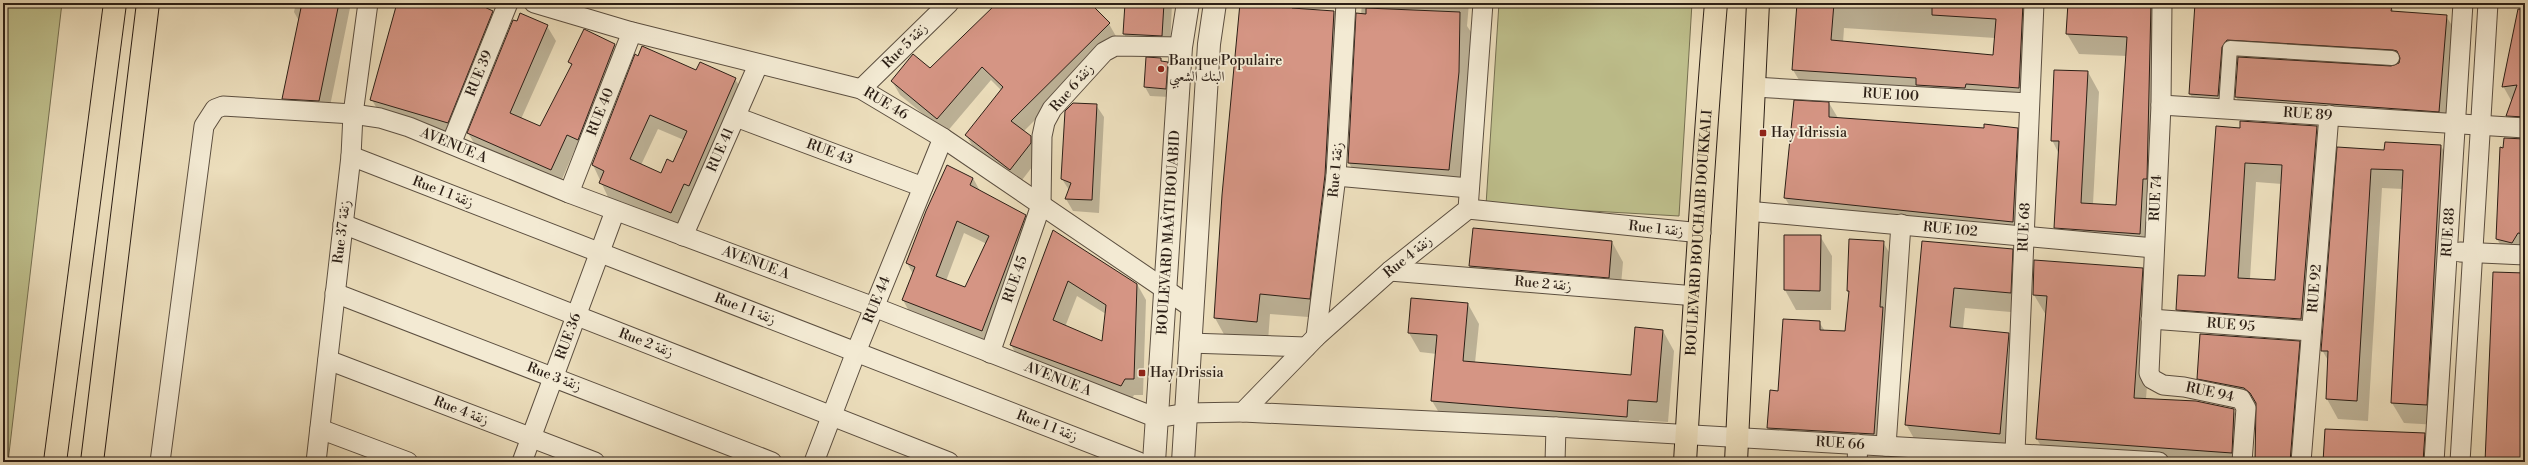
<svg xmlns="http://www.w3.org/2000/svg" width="2528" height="465" viewBox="0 0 2528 465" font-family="'Libre Bodoni',Amiri,serif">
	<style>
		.green { fill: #bebf8c; stroke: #756f51 }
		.shadow { fill: #0003; fill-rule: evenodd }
		.building { fill: #d59584; stroke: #2c1f16; fill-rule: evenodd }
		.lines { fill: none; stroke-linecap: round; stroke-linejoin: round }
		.pedestrian-casing { stroke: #5c4f40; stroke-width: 16 }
		.minor-casing { stroke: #5c4f40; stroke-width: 21 }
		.tertiary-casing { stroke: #5c4f40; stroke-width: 24 }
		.primary-casing { stroke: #2c1f16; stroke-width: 24 }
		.trunk-casing { stroke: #2c1f16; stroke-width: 24 }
		.pedestrian { stroke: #f3ead3; stroke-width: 14 }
		.minor { stroke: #f3ead3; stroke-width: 19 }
		.tertiary { stroke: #f3ead3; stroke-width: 22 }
		.primary { stroke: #ecdebc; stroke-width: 22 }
		.trunk { stroke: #ecdebc; stroke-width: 22 }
		.poi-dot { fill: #8f2418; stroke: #f3ead3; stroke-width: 1.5 }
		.labels { text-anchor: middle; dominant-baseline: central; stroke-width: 3.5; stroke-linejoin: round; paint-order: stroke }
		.street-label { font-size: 14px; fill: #2c1f16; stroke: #f3ead3 }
		.poi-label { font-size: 14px; fill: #2c1f16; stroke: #f3ead3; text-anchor: start }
	</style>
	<rect width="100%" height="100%" fill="#ecdebc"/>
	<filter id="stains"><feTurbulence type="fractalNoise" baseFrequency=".005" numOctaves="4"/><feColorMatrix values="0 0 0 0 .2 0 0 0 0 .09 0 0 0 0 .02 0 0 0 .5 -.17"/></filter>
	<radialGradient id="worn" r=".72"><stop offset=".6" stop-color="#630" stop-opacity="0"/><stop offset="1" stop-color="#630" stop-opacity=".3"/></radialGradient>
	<g class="green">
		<path d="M3,3H62L8,462H3Z"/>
		<path d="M1499,3H1692L1679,216L1486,205Z"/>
	</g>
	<g class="shadow">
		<path d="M296,3H351L328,116L292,114L283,98L299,21L294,12Z"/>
		<path d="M398,3H474L492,11L501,26L456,137L380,114L372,100Z"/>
		<path d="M998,3H1089L1109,24L1117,38L1023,132L1030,137L1039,152V158L1019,184L975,150L966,135L1001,90L991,80L946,133L900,95L892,81L930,69Z"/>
		<path d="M1125,3H1172L1170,50L1132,48L1124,34Z"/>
		<path d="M1242,3H1322L1299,9L1334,12L1345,32L1321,318L1270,314L1268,341L1226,338L1215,318L1223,195Z"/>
		<path d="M1362,3H1469L1467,26L1471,32L1470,92L1460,190L1360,183L1349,163Z"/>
		<path d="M1798,3H2041L2030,107L1805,90L1793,70ZM1844,28L1995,38L1994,56L1843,43Z"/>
		<path d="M2069,3H2155L2151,253L2067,248L2055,228L2059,154L2052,140L2088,72L2099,92L2093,204L2117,206L2127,56L2079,54L2067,34Z"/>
		<path d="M2196,3H2327L2391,7L2394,12L2446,16L2458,35L2450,131L2248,117L2236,97L2239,59L2232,68L2229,116L2201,114L2190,94Z"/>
		<path d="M2525,20V134L2518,133L2508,116L2512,102L2503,86Z"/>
		<path d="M547,26L556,41L521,119L541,127L572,66L569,62L585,31L615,45L623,60L586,154L575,149L560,184L477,148L468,133Z"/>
		<path d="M638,57L735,79L744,93L679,227L608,197L593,165ZM658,129L684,140L673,163L661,174L641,165Z"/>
		<path d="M1160,59L1163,62L1167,63L1172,71L1170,97L1150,96L1145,87Z"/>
		<path d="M1829,103L1838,118L1985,129H2017L2029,149L2024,241L1797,218L1785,198Z"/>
		<path d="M1096,105L1104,117L1099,213L1073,211L1066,199L1069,190L1062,179Z"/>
		<path d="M2316,127L2328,147L2312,339L2188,329L2177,310L2206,277L2241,129ZM2256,182L2282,184L2275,281L2250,279Z"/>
		<path d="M2505,139H2525V260L2507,256L2497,239Z"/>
		<path d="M2441,146L2452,166L2438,425L2404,423L2392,403L2403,189L2382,188L2368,421L2338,419L2327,399L2329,362L2322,350L2338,148L2385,151Z"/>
		<path d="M973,178L980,191L1025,215L1033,228L990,343L910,313L903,300L913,274L907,263ZM964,233L987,244L965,289L946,281Z"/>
		<path d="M1474,229L1612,242L1623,262L1620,297L1481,286L1470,266Z"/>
		<path d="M1054,232L1137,284L1146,300L1143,395H1134L1130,402L1020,361L1011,345ZM1077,296L1106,314L1103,342L1065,327Z"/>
		<path d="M1820,236L1832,256L1831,310H1796L1785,290Z"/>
		<path d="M1883,242L1895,262L1885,454L1780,448L1768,428L1779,392L1819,322L1825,331L1845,332L1850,294L1848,291Z"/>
		<path d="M1923,242L2012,250L2023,270L2022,313L1965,308L1963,329L2008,333L2020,353L2011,453L1917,444L1906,424Z"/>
		<path d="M2525,266V462H2486L2521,274L2523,267Z"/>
		<path d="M2142,269L2154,288L2146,399L2233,410L2245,430L2243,462H2095L2048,459L2037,439L2046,315L2034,295Z"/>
		<path d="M1468,304L1479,324L1475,363L1632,376L1663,331L1674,351L1668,422L1639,420L1638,436L1444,421L1432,401L1437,354L1420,352L1409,333Z"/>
		<path d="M2299,342L2311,362L2303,462H2255L2257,408L2210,398L2198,378Z"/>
		<path d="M2424,434L2436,454L2435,462H2324Z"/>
	</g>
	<g class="building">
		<path d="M302,3H339L319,101L282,99Z"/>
		<path d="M397,3H476L493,11L448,123L370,100Z"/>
		<path d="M997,3H1090L1110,23L1011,121L1031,136V143L1010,170L965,135L1003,87L982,67L937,119L891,81L913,54L930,68Z"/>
		<path d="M1125,3H1164L1162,36L1123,34Z"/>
		<path d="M1240,3H1294L1292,8L1334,11L1325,175L1310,299L1260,294L1257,322L1214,318L1222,195Z"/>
		<path d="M1797,3H1834L1831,40L1993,55L1996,19L1932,15V3H2023L2019,88L1966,84L1965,88L1916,85V78L1792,70Z"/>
		<path d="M2068,3H2151L2147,179H2143L2140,234L2054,228L2059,141H2051L2054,70L2088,71L2081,203L2116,205L2127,37L2066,34Z"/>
		<path d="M2195,3H2343L2392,6L2391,11L2447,15L2439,112L2235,97L2238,57L2391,66L2399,63L2400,58L2397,51L2393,50L2227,40L2222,47L2218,96L2189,94Z"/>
		<path d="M1366,8L1460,12L1459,72L1449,170L1348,163L1356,13L1366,14Z"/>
		<path d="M2518,9L2525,10V117L2506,116L2517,85L2502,87Z"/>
		<path d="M520,13L548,25L510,113L540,126L572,64L568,62L584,29L615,44L578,140L567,135L551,170L467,133L513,20L517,21Z"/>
		<path d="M642,46L696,70L700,62L736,78L689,186L684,184L671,213L599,183L604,171L592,165L635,54L638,56ZM650,115L687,131L673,162L667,159L661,173L630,159Z"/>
		<path d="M1146,57L1161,58V61L1168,62L1166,89L1144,87Z"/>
		<path d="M1794,100L1829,102V117L1984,128V124L2018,128L2013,222L1784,198Z"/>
		<path d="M1073,103L1097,104L1092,200L1065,199L1071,183L1061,179L1065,111Z"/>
		<path d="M2240,121L2317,126L2301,319L2176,310L2178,275L2205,276L2216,126L2240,128ZM2245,163L2282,165L2275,280L2238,278Z"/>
		<path d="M2504,138L2525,139V234L2518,233L2512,243L2496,239L2500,147L2503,148Z"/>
		<path d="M2385,142L2441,145L2427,405L2391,403L2403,170L2371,169L2357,401L2326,399L2328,351H2321L2337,147L2384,150Z"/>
		<path d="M947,165L973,178L970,185L1026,215L982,331L902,300L915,267L906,263L926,211ZM957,221L989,236L965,287L936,276Z"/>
		<path d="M1473,228L1612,241L1609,278L1469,266Z"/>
		<path d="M1053,230L1137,284L1134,379H1125L1121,386L1010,345ZM1068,281L1106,305L1102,341L1053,320Z"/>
		<path d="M1784,235H1821L1820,291L1784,290Z"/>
		<path d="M1849,239L1884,241L1880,307H1883L1874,434L1767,428L1770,390L1778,391L1783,319L1820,321V330L1845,331L1849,291H1847Z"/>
		<path d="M1922,241L2013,249L2011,293L1954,288L1950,327L2009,333L2000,434L1905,425Z"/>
		<path d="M2034,260L2143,268L2134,398L2196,401L2234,409L2232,453L2036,439L2047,296L2033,295Z"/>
		<path d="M2493,272L2525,273V462H2485Z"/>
		<path d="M1411,298L1468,303L1463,361L1631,375L1635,327L1663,330L1657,402L1628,400L1627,417L1431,401L1437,335L1408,333Z"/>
		<path d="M2200,334L2300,341L2290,462H2255L2256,403L2250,393L2244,388L2197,379Z"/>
		<path d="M2325,429L2425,433L2423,462H2323Z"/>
	</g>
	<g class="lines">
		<g class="pedestrian-casing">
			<path id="pedestrian" d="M2226,107L2230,48L2392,58"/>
		</g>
		<g class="minor-casing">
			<g id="minor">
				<path id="s1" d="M534,3L632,32L861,89L943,138L1191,307"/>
				<path id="s2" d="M2162,3L2161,105L2149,373L2152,379L2163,385L2184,387L2241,399L2246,408L2242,462"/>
				<path id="s3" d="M1754,87L2028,103"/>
				<path d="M861,89L949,3"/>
				<path id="s4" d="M2161,105L2525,128"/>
				<path id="s5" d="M736,117L923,187"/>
				<path id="s6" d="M451,144L508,3"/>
				<path d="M351,156L1139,462"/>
				<path d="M1336,176L1469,188"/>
				<path id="s7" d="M569,193L632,32"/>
				<path d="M1468,209L1701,233"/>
				<path id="s8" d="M1747,211L2154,248"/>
				<path d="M343,224L949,462"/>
				<path id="s9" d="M683,236L758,65"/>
				<path d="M2460,252L2525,255"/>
				<path d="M1390,271L1696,296"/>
				<path d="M335,293L772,462"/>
				<path id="s10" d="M2151,319L2311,331"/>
				<path d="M1316,337L1336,176L1346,3"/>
				<path d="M1189,343L1306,347"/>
				<path id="s11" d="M990,353L1041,205L1042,136L1045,122L1052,109L1104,52L1115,46L1181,47"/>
				<path d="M328,360L595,462"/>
				<path id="s12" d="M1243,412L1556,427L2159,462"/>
				<path d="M320,429L408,462"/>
				<path d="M1886,446L1901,224"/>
				<path id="s13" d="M2015,452L2034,3"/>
				<path id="s14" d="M160,462L204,126L215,109L223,106L353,114L380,118L409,127L569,193L874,307L1157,418L1187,413L1243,412L1316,337L1390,271L1468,209L1483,3"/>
				<path d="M316,462L351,156L353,114L368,3"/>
				<path id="s15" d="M522,462L615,211"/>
				<path id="s16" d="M814,462L856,352L943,138"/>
				<path d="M1555,462L1556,427"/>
				<path d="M1857,462L1858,444"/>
				<path id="s17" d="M2301,462L2329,115"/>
				<path id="s18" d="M2434,462L2463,3"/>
				<path d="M2460,462L2488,3"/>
			</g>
		</g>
		<g class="tertiary-casing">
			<g id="tertiary">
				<path id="s19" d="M1154,462L1181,47L1188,3"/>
				<path d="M1183,462L1209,44L1215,3"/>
			</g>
		</g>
		<g class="primary-casing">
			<g id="primary">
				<path id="s20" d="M1685,462C1694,309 1703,156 1716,3"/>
				<path d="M1736,462L1758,3"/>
			</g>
		</g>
		<g class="trunk-casing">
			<g id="trunk">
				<path d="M55,462L115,3"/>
				<path d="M92,462L148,3"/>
			</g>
		</g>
		<use href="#pedestrian" class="pedestrian"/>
		<use href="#minor" class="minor"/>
		<use href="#tertiary" class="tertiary"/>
		<use href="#primary" class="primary"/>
		<use href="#trunk" class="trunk"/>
	</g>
	<g class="poi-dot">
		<circle cx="1161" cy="69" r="4"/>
		<rect x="1759" y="129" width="8" height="8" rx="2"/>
		<rect x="1138" y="369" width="8" height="8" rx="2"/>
	</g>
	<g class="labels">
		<g class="street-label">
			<text transform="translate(905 46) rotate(-45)">Rue 5 زنقة</text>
			<text stroke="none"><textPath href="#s6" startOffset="76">RUE 39</textPath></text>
			<text transform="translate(1072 88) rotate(-49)">Rue 6 زنقة</text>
			<text stroke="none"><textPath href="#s3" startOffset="137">RUE 100</textPath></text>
			<text stroke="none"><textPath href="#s1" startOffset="367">RUE 46</textPath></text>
			<text stroke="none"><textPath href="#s7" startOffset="87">RUE 40</textPath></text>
			<text stroke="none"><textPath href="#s4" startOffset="147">RUE 89</textPath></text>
			<text stroke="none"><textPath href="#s14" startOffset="604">AVENUE A</textPath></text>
			<text stroke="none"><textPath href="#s9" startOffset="94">RUE 41</textPath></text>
			<text stroke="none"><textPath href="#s5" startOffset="100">RUE 43</textPath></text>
			<text transform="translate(1336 170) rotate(-85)">Rue 1 زنقة</text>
			<text transform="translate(443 192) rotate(21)">Rue 1 زنقة 1</text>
			<text transform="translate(2156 198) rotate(-87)">RUE 74</text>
			<text stroke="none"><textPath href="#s13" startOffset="225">RUE 68</textPath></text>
			<text stroke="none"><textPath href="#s8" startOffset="204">RUE 102</textPath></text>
			<text transform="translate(1656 229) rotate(6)">Rue 1 زنقة</text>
			<text transform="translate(342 232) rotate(-83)">Rue 37 زنقة</text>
			<text stroke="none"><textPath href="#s19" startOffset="230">BOULEVARD MAÂTI BOUABID</textPath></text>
			<text stroke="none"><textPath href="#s20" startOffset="230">BOULEVARD BOUCHAIB DOUKKALI</textPath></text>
			<text stroke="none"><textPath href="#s18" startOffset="230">RUE 88</textPath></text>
			<text transform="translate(1408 257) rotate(-39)">Rue 4 زنقة</text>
			<text stroke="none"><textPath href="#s14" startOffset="928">AVENUE A</textPath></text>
			<text stroke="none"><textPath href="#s11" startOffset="78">RUE 45</textPath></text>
			<text transform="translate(1543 284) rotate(5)">Rue 2 زنقة</text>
			<text stroke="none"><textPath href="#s17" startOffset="174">RUE 92</textPath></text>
			<text stroke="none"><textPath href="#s16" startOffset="174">RUE 44</textPath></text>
			<text transform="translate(745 309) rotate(21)">Rue 1 زنقة 1</text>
			<text stroke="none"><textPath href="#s10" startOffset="80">RUE 95</textPath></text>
			<text stroke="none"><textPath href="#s15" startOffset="134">RUE 36</textPath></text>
			<text transform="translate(646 343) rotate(21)">Rue 2 زنقة</text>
			<text transform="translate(554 377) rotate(21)">Rue 3 زنقة</text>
			<text stroke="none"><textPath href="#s14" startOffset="1252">AVENUE A</textPath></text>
			<text stroke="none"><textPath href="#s2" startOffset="437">RUE 94</textPath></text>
			<text transform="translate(461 411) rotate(21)">Rue 4 زنقة</text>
			<text transform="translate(1047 426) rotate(21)">Rue 1 زنقة 1</text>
			<text stroke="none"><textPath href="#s12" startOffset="598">RUE 66</textPath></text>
		</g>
		<g class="poi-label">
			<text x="1169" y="61">Banque Populaire<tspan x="1169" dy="16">البنك الشعبي</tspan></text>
			<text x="1771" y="133">Hay Idrissia</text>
			<text x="1150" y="373">Hay Drissia</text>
		</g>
	</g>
	<rect width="2528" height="465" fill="none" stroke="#ecdebc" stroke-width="16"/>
	<rect x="4" y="4" width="2520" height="457" fill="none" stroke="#2c1f16" stroke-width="2"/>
	<rect x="8" y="8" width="2512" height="449" fill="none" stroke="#2c1f16"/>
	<rect width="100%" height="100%" filter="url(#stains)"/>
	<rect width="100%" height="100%" fill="url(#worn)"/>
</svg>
